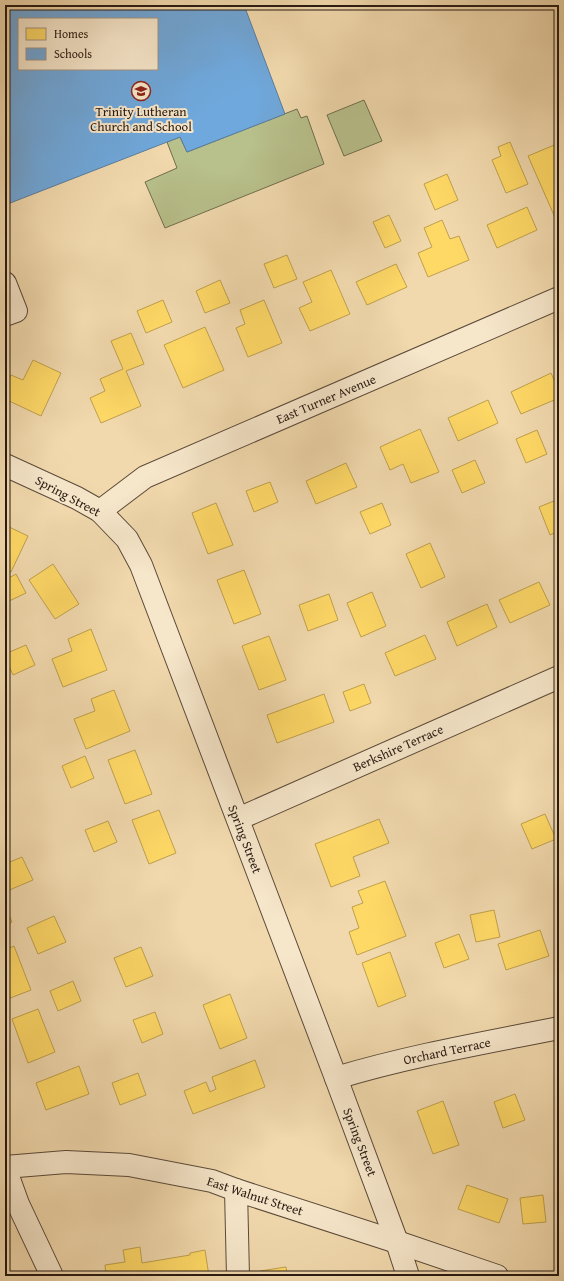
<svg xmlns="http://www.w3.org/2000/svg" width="564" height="1281" viewBox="0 0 564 1281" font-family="'Gentium Book Plus',serif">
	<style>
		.green { fill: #b8c08b; stroke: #706d4e }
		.homes { fill: #ffd966; stroke: #bfa04d }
		.schools { fill: #6fa8dc; stroke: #5a7d9f; fill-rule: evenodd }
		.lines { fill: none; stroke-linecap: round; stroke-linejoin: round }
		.minor-casing { stroke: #5b4a39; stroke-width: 24 }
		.minor { stroke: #f6e6ca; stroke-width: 22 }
		.labels { text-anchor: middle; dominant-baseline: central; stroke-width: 4; stroke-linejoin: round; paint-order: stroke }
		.poi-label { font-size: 13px; fill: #291a12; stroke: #f6e6ca }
		.street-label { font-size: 13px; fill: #291a12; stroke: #f6e6ca }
	</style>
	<rect width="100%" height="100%" fill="#f1d9ad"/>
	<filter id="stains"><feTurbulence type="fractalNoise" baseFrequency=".005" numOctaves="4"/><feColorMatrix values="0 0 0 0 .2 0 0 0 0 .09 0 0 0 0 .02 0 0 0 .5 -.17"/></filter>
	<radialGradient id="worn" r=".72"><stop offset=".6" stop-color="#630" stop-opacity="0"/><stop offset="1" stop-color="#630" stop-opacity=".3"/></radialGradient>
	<g class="green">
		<path d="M364,100L382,141L344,156L327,115Z"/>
		<path d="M297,109L301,118L307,116L324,164L165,228L145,182L177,168L167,142L180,137L187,152Z"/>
	</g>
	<g class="homes">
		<path d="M510,142L528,184L506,193L492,160L501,156L498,147Z"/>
		<path d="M559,143V221L557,222L528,156Z"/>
		<path d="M447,174L458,200L435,210L424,184Z"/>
		<path d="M527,207L537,230L497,248L487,225Z"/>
		<path d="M389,215L401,241L385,248L373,222Z"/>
		<path d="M442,220L450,239L459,236L469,260L428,277L418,253L432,247L424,228Z"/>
		<path d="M287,255L297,279L274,288L264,264Z"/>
		<path d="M396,264L407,287L367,305L356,282Z"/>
		<path d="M331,270L350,314L310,331L299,308L312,302L303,282Z"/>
		<path d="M220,280L230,303L205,313L196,291Z"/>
		<path d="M163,300L172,322L146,333L137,311Z"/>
		<path d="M264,300L282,343L248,357L236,328L245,324L240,310Z"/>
		<path d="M205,327L224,370L183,388L164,345Z"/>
		<path d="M131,333L144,364L126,371L141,406L101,423L90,398L105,391L100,379L123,369L111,341Z"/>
		<path d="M33,360L61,373L41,416L5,399V387L11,375L23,380Z"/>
		<path d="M551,373L559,391V398L521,414L511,392Z"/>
		<path d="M488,400L498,423L458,441L448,418Z"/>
		<path d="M420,429L439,472L411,483L403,464L390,470L380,447Z"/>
		<path d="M537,430L547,454L526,463L516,439Z"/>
		<path d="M475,460L485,483L462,493L452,470Z"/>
		<path d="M346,463L357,487L316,504L306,481Z"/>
		<path d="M270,482L278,502L254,512L246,491Z"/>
		<path d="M559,499V531L550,535L539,507Z"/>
		<path d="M216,503L233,545L208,554L192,513Z"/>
		<path d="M382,503L391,525L370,534L360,512Z"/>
		<path d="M5,525L28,536L11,572L5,569Z"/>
		<path d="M430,543L445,577L421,588L406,554Z"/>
		<path d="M53,564L79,604L55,619L29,580Z"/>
		<path d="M244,570L261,614L234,624L217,580Z"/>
		<path d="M16,574L26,593L5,603V580Z"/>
		<path d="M539,582L550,605L510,623L499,600Z"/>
		<path d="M372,592L386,626L361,637L347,603Z"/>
		<path d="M329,594L338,620L308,631L299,605Z"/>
		<path d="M487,604L497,627L457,646L447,622Z"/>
		<path d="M91,629L107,670L63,687L52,659L72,651L68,639Z"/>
		<path d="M425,635L436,659L395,676L385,653Z"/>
		<path d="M269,636L286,680L259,690L242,646Z"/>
		<path d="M26,645L35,665L13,675L5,657V654Z"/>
		<path d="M364,684L371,703L350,711L343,692Z"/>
		<path d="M114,690L130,731L86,749L74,719L95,711L91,699Z"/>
		<path d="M324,694L334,722L277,743L267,715Z"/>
		<path d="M135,750L152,794L125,804L108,760Z"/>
		<path d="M85,756L94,778L71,788L62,766Z"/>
		<path d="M159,810L176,853L149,864L132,820Z"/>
		<path d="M545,814L556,839L532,849L521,824Z"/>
		<path d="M379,819L389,843L353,857L360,876L331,887L315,844Z"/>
		<path d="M108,821L117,842L94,852L85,830Z"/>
		<path d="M22,857L33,880L7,891L5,887V864Z"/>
		<path d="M385,881L406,936L357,955L349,932L359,928L352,907L363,903L358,891Z"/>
		<path d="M5,905L12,922L5,925Z"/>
		<path d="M494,910L500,937L476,942L470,915Z"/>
		<path d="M54,916L66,942L38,954L27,928Z"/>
		<path d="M540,930L549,956L506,970L498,944Z"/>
		<path d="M459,934L469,959L444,968L435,943Z"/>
		<path d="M14,946L31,990L5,1000V950Z"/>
		<path d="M141,947L153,976L126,987L114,958Z"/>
		<path d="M390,952L406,996L378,1007L362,963Z"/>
		<path d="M73,981L81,1001L58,1011L50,991Z"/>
		<path d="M230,994L247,1038L220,1049L203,1005Z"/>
		<path d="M38,1009L55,1052L28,1063L12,1019Z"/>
		<path d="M155,1012L163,1034L142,1043L133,1020Z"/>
		<path d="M255,1060L265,1087L193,1114L184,1091L206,1082L210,1092L216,1089L212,1077Z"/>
		<path d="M79,1066L89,1094L46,1110L36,1083Z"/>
		<path d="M138,1073L146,1095L120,1105L112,1083Z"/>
		<path d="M515,1094L525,1120L503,1128L494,1102Z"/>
		<path d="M443,1101L459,1145L433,1154L417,1111Z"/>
		<path d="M467,1185L508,1199L499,1223L458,1209Z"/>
		<path d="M543,1195L546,1222L523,1224L520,1198Z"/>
		<path d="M140,1247L142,1263L190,1255V1253L205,1250L209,1276H106L105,1265L125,1262L123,1250Z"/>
		<path d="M286,1267L287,1276H261L260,1271Z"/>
	</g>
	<path class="schools" d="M5,5H221L223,9L234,5H244L285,114L187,152L180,137L5,205ZM19,19H157V69H19Z"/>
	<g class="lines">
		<g class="minor-casing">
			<g id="minor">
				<path d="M5,283L16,311L5,315"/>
				<path d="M5,465L77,498L100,511L127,539L141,565L336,1078L397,1242L408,1276"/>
				<path d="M100,511L145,477L559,298"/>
				<path d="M238,819L559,677"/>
				<path d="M336,1078C409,1056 484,1043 559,1028"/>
				<path d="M5,1167L66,1162L129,1165L212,1181L236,1190L397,1242L497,1276"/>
				<path d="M5,1168L18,1204L52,1276"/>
				<path d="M236,1190L238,1276"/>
			</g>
		</g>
		<use href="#minor" class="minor"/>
	</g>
	<defs>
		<g id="school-ring" transform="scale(1)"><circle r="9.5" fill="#f6e6ca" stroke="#8f2418" stroke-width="1.5"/><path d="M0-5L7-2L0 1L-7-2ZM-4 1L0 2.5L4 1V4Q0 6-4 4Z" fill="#8f2418"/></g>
	</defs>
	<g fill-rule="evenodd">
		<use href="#school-ring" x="141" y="91"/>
	</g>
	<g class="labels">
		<g class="poi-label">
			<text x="141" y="111">Trinity Lutheran<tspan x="141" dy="15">Church and School</tspan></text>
		</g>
		<g class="street-label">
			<text transform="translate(326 399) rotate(-23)">East Turner Avenue</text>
			<text transform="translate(68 496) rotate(28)">Spring Street</text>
			<text transform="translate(398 748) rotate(-24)">Berkshire Terrace</text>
			<text transform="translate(245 839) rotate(69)">Spring Street</text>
			<text transform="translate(447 1051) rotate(-12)">Orchard Terrace</text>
			<text transform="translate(360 1142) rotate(69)">Spring Street</text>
			<text transform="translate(255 1196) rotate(18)">East Walnut Street</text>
		</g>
	</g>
	<rect width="564" height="1281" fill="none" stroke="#f1d9ad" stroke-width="20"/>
	<rect x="6" y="6" width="552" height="1269" fill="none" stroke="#291a12" stroke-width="2"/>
	<rect x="10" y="10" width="544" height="1261" fill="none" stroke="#291a12"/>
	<rect x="18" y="18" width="140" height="52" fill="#f6e6ca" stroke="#a49480"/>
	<rect x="26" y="28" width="20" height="12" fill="#ffd966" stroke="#a49480"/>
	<text x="54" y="38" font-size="12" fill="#291a12">Homes</text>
	<rect x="26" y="48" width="20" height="12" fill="#6fa8dc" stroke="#a49480"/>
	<text x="54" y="58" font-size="12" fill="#291a12">Schools</text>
	<rect width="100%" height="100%" filter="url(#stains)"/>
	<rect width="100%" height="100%" fill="url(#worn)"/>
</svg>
